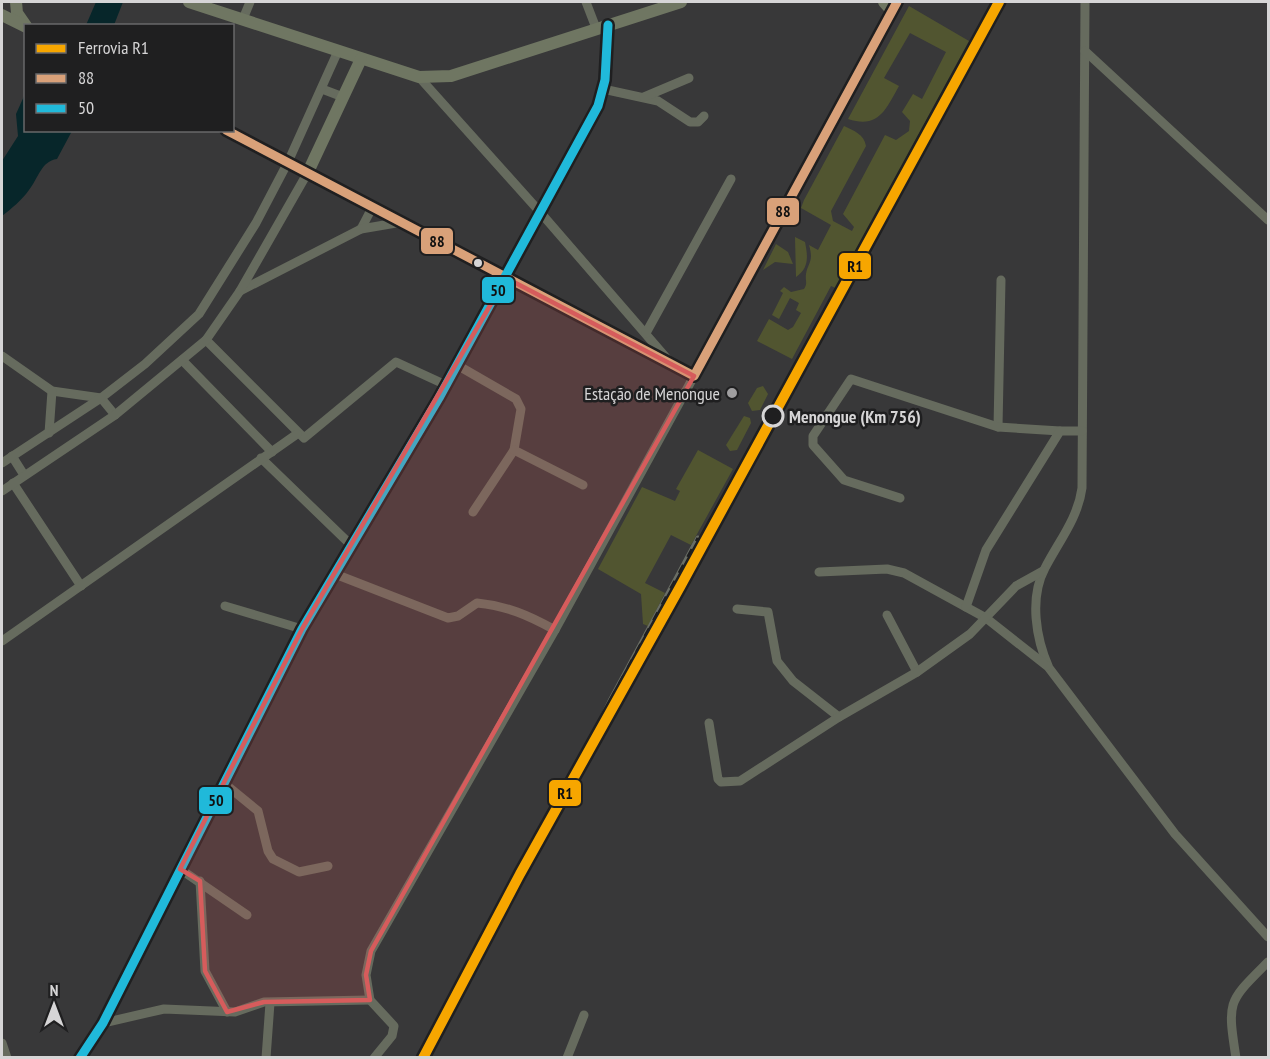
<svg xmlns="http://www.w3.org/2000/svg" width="1270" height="1059" viewBox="0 0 1270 1059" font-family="'PT Sans Narrow',sans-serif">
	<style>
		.green { fill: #515530 }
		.water { fill: #07262a }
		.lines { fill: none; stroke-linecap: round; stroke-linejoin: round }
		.minor { stroke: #666b5e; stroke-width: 9 }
		.major { stroke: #6f7662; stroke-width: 12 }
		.rail-casing { stroke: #6a6e65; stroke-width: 5 }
		.rail { stroke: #1f1f20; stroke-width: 3; stroke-dasharray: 9; stroke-linecap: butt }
		.bus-1-casing { stroke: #1f1f20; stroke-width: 14 }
		.bus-2-casing { stroke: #1f1f20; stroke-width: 14 }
		.bus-1 { stroke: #d9a179; stroke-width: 9 }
		.bus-2 { stroke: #20b9da; stroke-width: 9 }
		.rail-1-casing { stroke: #1f1f20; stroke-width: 15 }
		.rail-1 { stroke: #f7a600; stroke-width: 10 }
		.marked { fill: #d65c5c; fill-opacity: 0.2; stroke: #d65c5c; stroke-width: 4.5; stroke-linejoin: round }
		.bus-dot { fill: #d6d5d6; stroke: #1f1f20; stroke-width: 2 }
		.poi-dot { fill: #9f9e9f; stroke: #1f1f20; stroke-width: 2 }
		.stop-dot { fill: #1f1f20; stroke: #d6d5d6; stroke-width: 3 }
		.labels { text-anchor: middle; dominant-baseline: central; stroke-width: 5; stroke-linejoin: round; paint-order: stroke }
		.poi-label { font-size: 18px; fill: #d6d5d6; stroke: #1f1f20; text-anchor: end }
		.stop-label { font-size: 18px; font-weight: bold; fill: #d6d5d6; stroke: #1f1f20; text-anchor: start }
		.line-badge { stroke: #1f1f20; stroke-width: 2 }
		.pale-badge-label { font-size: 16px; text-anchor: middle; font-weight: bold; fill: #111 }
	</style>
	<rect width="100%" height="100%" fill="#383839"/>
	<g class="green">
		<path d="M909,6L969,41L840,280L842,281L838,289L831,286L792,359L757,341L769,319L788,330L793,327L801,313L796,310L799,303L790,298L779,319L772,315L783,293L780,291L784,287L791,292L804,289C808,283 805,281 806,274C808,262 814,262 809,245L818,250L831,225L801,208L804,200L844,126C854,131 864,134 866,146L831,211L833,221L852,231L854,227L843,214L885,135L896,140L909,131L910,121L902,112L913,94L922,99L946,52L910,33L884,78L899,86C886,109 879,129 848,119Z"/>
		<path d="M795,237L805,242C808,257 809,268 796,277Z"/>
		<path d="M776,244L788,252L793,264L775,262L763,270Z"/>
		<path d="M763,386L768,394L760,410L752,411L748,403L757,388Z"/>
		<path d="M744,416L750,418L751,423L737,450L730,451L726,445Z"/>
		<path d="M698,450L733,469L691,545L671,535L645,583L665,593L648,626L643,624L641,594L598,569L642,487L675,501L680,491L676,489Z"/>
	</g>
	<g class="water">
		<path d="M96,2H123L114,25H86Z"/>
		<path d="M25,94L26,130L72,131L57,159C41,161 38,179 29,190C22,200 11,209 2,216V161L18,136L16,114Z"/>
	</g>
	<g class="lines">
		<g class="minor">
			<path d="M586,2L596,28"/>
			<path d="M1085,2L1082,488C1078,518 1059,541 1045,568C1029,598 1036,639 1049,668L1175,834L1268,937"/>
			<path d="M243,19L250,2"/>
			<path d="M1085,51L1268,220"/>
			<path d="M419,77L540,212L669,361"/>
			<path d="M322,89L343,97"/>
			<path d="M603,89L658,101L690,122H698L704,116"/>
			<path d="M644,97L689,78"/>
			<path d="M361,229L373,206"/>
			<path d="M240,291L361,229L402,222"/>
			<path d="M646,333L731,179"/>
			<path d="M206,340L304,438L396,362L446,385"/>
			<path d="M2,356L52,391L101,398L115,415"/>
			<path d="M182,360L272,452"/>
			<path d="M457,365L516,399L521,409L514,450L473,512"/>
			<path d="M998,427L1001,280"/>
			<path d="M49,433L52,391"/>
			<path d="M514,450L583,485"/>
			<path d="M12,456L24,475"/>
			<path d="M261,458L352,546"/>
			<path d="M2,463L101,398L145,364L199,314L256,223L288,162L338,51"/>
			<path d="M13,483L81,586"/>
			<path d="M2,491L115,415L206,340L240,291L308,172"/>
			<path d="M900,498L844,480L813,445V436L851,379L998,427L1060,431"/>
			<path d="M819,572L887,569L904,573L986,618L1047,666"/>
			<path d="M335,574L448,618L458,616L477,603C507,606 528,615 555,630"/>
			<path d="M225,606L302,629"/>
			<path d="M966,607L986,550L1060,431H1082"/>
			<path d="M737,609L768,612L777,661L793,681L839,717"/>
			<path d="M887,615L917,672"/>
			<path d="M2,641L297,434"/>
			<path d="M709,723L718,779L721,782L740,781L839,717L917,672L970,634L1016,586L1043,571"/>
			<path d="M225,784L258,811L268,851L273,859L299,872L328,866"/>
			<path d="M180,869L247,915"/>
			<path d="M200,881L205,971L227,1012"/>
			<path d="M103,1023L164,1009L235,1012L264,1002L370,1000"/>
			<path d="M2,1043L7,1058"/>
			<path d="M80,1058L103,1023L302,629L439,398L598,106L605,80L608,25"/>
			<path d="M266,1058L270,1003"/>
			<path d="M374,1058L392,1036L394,1026L370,1000L366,975L371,951L555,630L694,376"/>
			<path d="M567,1058L584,1015"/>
			<path d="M1236,1058C1227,1000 1228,1002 1268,962"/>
		</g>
		<g class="major">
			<path d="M16,2L17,13L26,26"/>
			<path d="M189,2L419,77L451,76L681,2"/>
			<path d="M884,2L892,11"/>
			<path d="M2,15L26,27"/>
			<path d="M226,130L694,376L897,2"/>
			<path d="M308,172L361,59"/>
		</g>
		<g class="rail-casing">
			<path id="rail" d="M564,797L610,701L698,538"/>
		</g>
		<use href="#rail" class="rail"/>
		<g class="bus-1-casing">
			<path id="bus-1" d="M226,130L694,376L897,2"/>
		</g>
		<g class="bus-2-casing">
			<path id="bus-2" d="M80,1058L103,1023L302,629L439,398L598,106L605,80L608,25"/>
		</g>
		<use href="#bus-1" class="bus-1"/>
		<use href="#bus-2" class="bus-2"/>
		<g class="rail-1-casing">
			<path id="rail-1" d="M423,1058L520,874L680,587L999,2"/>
		</g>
		<use href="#rail-1" class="rail-1"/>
	</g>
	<path class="marked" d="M506,278L694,376L371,951L366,975L370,1000L264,1002L227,1012L205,971L200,881L180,869L302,629Z"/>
	<circle class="bus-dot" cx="478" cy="263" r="5"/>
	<circle class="poi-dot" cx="732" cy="393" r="6"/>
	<circle class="stop-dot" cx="773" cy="416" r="10"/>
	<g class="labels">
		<g class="poi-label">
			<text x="720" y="393">Estação de Menongue</text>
		</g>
		<g class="stop-label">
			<text x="789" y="416">Menongue (Km 756)</text>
		</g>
	</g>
	<g class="line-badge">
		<rect x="766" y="197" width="34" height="29" rx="6" fill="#d9a179"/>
		<rect x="420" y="227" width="34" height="28" rx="6" fill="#d9a179"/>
		<rect x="838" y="252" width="34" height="28" rx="6" fill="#f7a600"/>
		<rect x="481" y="276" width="34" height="28" rx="6" fill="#20b9da"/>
		<rect x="548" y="779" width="34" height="28" rx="6" fill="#f7a600"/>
		<rect x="198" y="786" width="35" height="29" rx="6" fill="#20b9da"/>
	</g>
	<g class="pale-badge-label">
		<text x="783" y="217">88</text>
		<text x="437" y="247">88</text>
		<text x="855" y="272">R1</text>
		<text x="498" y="296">50</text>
		<text x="565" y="799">R1</text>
		<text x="216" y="806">50</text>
	</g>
	<rect width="1270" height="1059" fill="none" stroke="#d6d5d6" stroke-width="6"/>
	<rect x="24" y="24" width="210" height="108" fill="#1f1f20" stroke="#686869" stroke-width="1.5"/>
	<rect x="36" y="44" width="30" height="9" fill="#f7a600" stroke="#686869" stroke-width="1.5"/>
	<text x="78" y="54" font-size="18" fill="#d6d5d6">Ferrovia R1</text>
	<rect x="36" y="74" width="30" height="9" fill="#d9a179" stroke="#686869" stroke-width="1.5"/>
	<text x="78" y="84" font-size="18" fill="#d6d5d6">88</text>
	<rect x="36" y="104" width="30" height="9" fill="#20b9da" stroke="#686869" stroke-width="1.5"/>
	<text x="78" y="114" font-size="18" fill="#d6d5d6">50</text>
	<g transform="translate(54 1005)" stroke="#1f1f20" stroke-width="4.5" paint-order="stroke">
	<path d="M0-4.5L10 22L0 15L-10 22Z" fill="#d6d5d6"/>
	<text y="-9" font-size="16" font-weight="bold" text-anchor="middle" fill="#d6d5d6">N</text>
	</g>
</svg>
